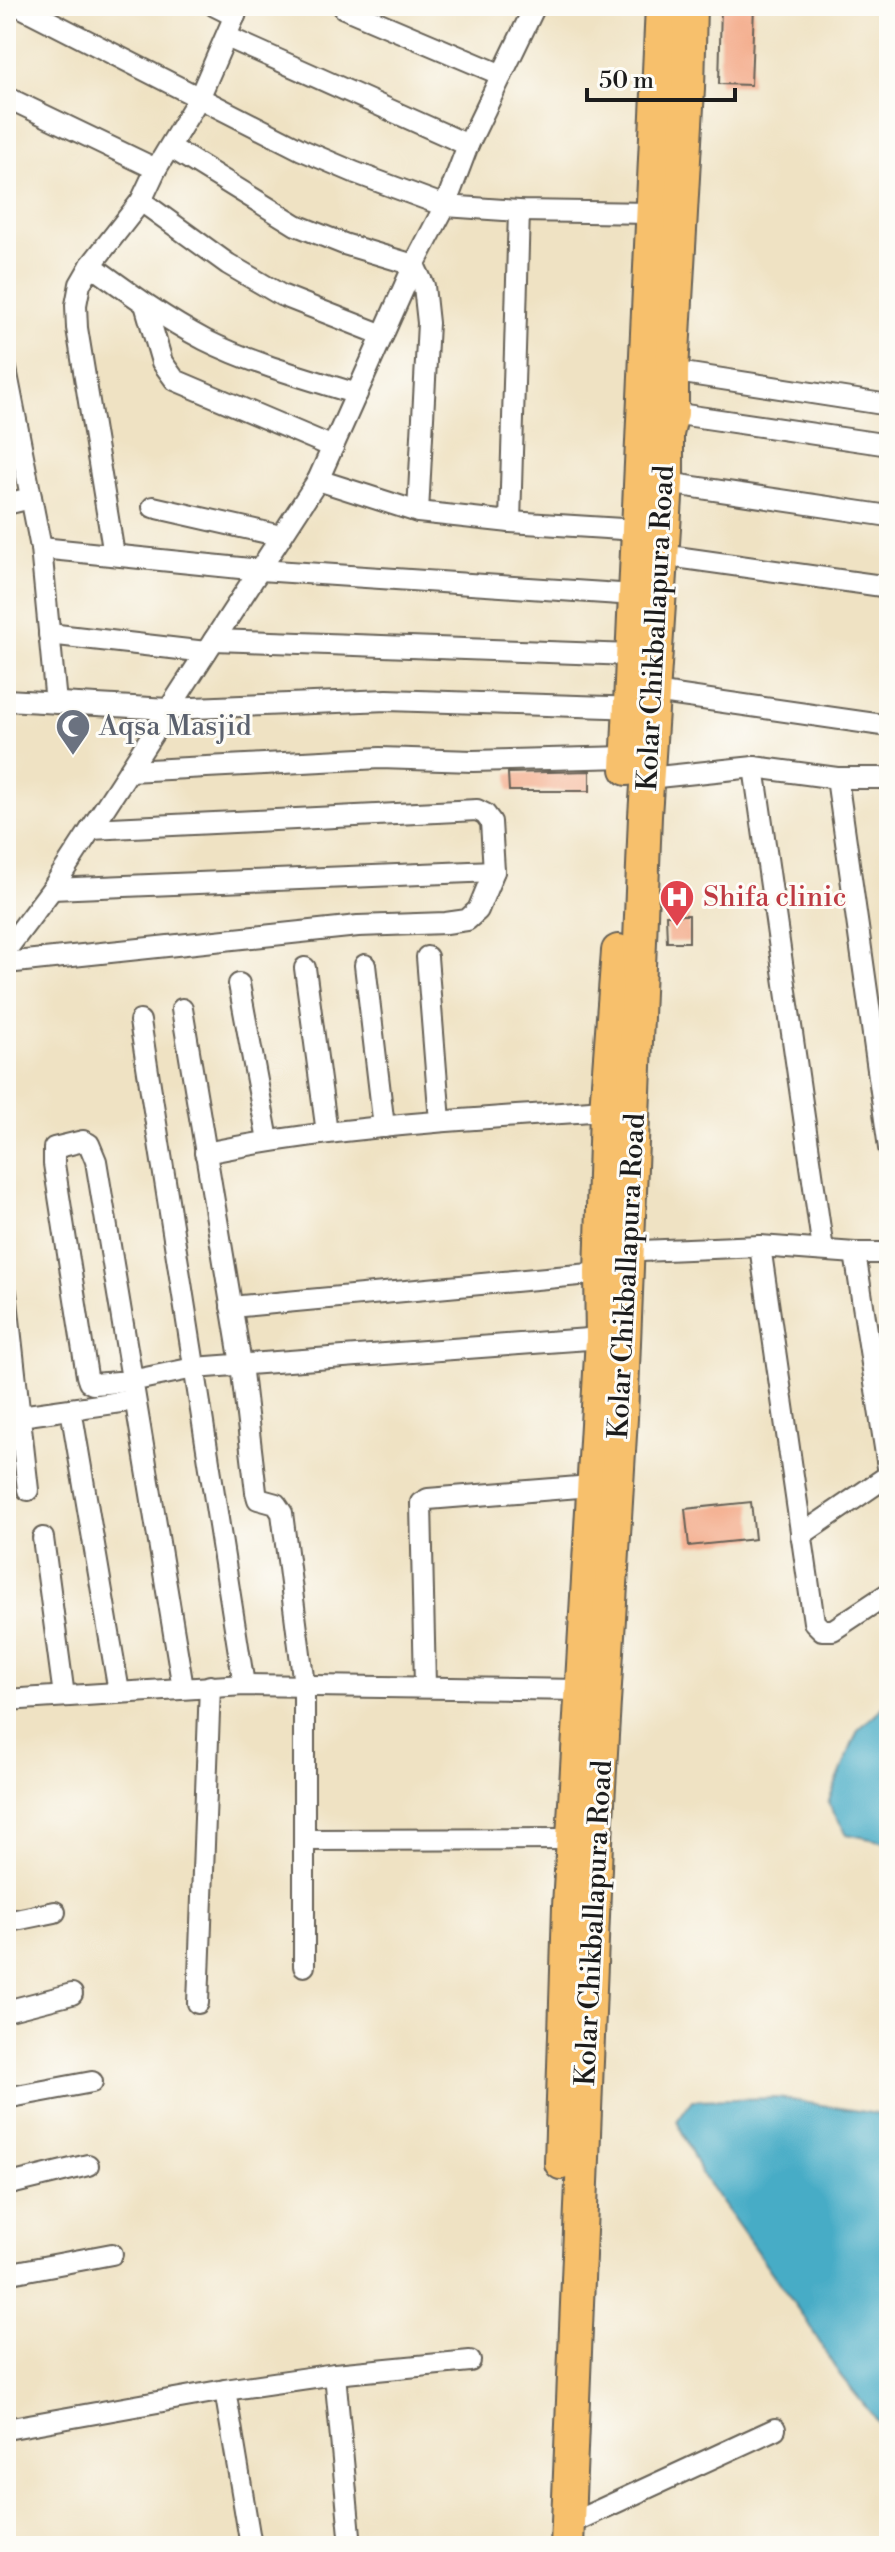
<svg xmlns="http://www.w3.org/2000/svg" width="895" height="2552" viewBox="0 0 895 2552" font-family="'Libre Bodoni',serif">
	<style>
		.water { fill: #47acc6; stroke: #326471; stroke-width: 2 }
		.building { fill: #f3a582 }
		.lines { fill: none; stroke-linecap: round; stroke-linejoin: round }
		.street-casing { stroke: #666156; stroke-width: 24 }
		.primary-casing { stroke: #666156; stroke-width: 36 }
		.street { stroke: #fff; stroke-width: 20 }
		.primary { stroke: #f7c06c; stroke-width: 32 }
		.labels { text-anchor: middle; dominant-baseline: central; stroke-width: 6; stroke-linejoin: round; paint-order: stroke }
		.street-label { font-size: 28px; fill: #1c1c1c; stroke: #fdfcf7 }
		.worship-label { font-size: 28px; fill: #5b616d; stroke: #fdfcf7; text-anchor: start }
		.health-label { font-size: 28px; fill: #be3a42; stroke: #fdfcf7; text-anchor: start }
	</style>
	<rect width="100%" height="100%" fill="#fdfcf7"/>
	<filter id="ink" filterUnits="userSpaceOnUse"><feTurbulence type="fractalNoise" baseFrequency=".0125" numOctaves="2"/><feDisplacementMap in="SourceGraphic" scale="16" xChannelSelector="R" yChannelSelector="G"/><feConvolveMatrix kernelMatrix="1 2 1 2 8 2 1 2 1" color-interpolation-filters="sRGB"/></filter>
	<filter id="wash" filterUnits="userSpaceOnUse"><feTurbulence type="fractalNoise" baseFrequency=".006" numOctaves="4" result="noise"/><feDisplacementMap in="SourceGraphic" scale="32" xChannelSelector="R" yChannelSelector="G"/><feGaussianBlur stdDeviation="1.8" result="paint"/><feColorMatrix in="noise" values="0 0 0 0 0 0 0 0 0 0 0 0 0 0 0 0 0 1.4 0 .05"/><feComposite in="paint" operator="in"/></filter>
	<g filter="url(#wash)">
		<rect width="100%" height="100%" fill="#efe2c3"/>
		<g class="water">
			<path d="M887,1703L889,1842H885L847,1834L828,1803L858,1730Z"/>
			<path d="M778,2098L883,2115L889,2113V2436L840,2375L807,2322L701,2173L677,2121L692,2100Z"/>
		</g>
		<g id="blocks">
			<g class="building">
				<path d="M721,6H754L751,85L719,84Z"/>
				<path d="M590,771V791H509L508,773Z"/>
				<path d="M666,915H689V942H667Z"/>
				<path d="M751,1502L755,1539L689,1546L685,1509Z"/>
			</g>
		</g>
	</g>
	<g filter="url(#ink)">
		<use href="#blocks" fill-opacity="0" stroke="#666156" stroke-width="2"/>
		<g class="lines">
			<g class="street-casing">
				<g id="street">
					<path d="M19,6L302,150L356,173L445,206L519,211L652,213"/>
					<path d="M215,6L235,16"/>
					<path d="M344,8L502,75"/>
					<path d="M227,37L468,145"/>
					<path d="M6,97L156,169"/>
					<path d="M170,147L296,225L344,244L414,265L424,286L428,323L418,512"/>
					<path d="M141,201L228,264L281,295L383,335"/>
					<path d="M91,265C128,292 165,319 205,340C253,364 306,378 357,394"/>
					<path d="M145,304L162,362L175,380L333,447"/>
					<path d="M6,369L41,548L56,703"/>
					<path d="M664,370L889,405"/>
					<path d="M672,413L889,445"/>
					<path d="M318,480L418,512L510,522L638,530"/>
					<path d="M667,483L889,516"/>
					<path d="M6,504L31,498"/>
					<path d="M153,507L281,536"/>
					<path d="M510,522L519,211"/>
					<path d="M41,548L260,570L635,595"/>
					<path d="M114,555L77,328L76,305L80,284L91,265L141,201L156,169L200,96L239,6"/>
					<path d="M662,555L889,587"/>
					<path d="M49,634L206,652"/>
					<path d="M214,640L632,655"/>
					<path d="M654,692L889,726"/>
					<path d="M6,700L169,709L387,700L640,708"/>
					<path d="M754,767L823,1250"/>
					<path d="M129,771L380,758L473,761L627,757"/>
					<path d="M648,778L754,767L837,778H889"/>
					<path d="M837,778L889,1148"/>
					<path d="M52,889L494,871"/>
					<path d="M6,950L52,889L318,480L414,265L445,206L468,145L535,6"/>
					<path d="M427,957L440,1121"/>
					<path d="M6,963L358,926L446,923L467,920L478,910L494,871L491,822L485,814L477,810L91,829"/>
					<path d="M365,965L384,1127"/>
					<path d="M305,968L327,1133"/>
					<path d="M239,984L268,1140"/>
					<path d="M182,1009L241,1364L256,1492L258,1499L276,1504L282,1513L304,1685V1966"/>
					<path d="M140,1021L244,1685"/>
					<path d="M205,1153C337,1126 472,1119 606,1110"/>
					<path d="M760,1246L814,1622L822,1630H833L889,1593"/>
					<path d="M617,1252L760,1246L855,1253H889"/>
					<path d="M855,1253L889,1474"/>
					<path d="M6,1292L28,1490"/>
					<path d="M231,1307L601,1273"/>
					<path d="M71,1409L119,1692"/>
					<path d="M20,1416L135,1400"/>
					<path d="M801,1535L889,1475"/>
					<path d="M43,1538L64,1696"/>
					<path d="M425,1686L421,1503L428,1499L604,1485"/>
					<path d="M183,1688L96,1161L89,1144L83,1141L54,1148V1164L87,1376L89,1382L93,1384L131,1381L194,1368L602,1338"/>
					<path d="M6,1700L244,1685L581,1690"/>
					<path d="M304,1840L574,1839"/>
					<path d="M6,1922L55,1912"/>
					<path d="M198,2003L210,1686"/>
					<path d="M6,2011L72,1994"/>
					<path d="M6,2098L92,2082"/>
					<path d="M6,2185L88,2165"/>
					<path d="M6,2274L112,2254"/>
					<path d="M335,2374L351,2546"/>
					<path d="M225,2390L251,2546"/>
					<path d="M6,2429L225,2390L335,2374L470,2361"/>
					<path d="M567,2525L775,2429"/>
				</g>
			</g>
			<g class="primary-casing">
				<g id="primary">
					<path d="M627,769L662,6"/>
					<path d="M561,2163L569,1906L602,1338L601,1273L606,1110L618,951"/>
					<path d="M567,2546L597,1819L621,1418L645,816L667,483V434L672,413V371L688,89L690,6"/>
				</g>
			</g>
			<use href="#street" class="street"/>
			<use href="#primary" class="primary"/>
		</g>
	</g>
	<defs>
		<g id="mosque-pin" transform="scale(1.8)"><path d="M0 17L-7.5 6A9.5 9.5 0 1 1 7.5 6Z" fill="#6b7280" stroke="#fdfcf7"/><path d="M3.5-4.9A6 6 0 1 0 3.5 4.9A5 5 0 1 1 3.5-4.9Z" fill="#fff"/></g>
		<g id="hospital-pin" transform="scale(1.8)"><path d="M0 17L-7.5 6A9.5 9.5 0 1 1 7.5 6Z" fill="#e0444e" stroke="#fdfcf7"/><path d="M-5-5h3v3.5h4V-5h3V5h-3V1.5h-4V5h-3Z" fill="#fff"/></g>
	</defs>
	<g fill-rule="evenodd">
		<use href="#mosque-pin" x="73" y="726"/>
		<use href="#hospital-pin" x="677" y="897"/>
	</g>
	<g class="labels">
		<g class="street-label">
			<text transform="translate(656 628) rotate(-87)">Kolar Chikballapura Road</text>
			<text transform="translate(627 1276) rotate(-87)">Kolar Chikballapura Road</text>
			<text transform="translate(594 1923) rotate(-87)">Kolar Chikballapura Road</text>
		</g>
		<g class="worship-label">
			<text x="99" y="726">Aqsa Masjid</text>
		</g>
		<g class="health-label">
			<text x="703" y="897">Shifa clinic</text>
		</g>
	</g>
	<rect width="895" height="2552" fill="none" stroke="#fdfcf7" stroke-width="32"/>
	<path d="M587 88v12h148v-12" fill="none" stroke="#1c1c1c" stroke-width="4"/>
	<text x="599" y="88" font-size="24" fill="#1c1c1c" stroke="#fdfcf7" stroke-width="6" paint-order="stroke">50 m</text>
</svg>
